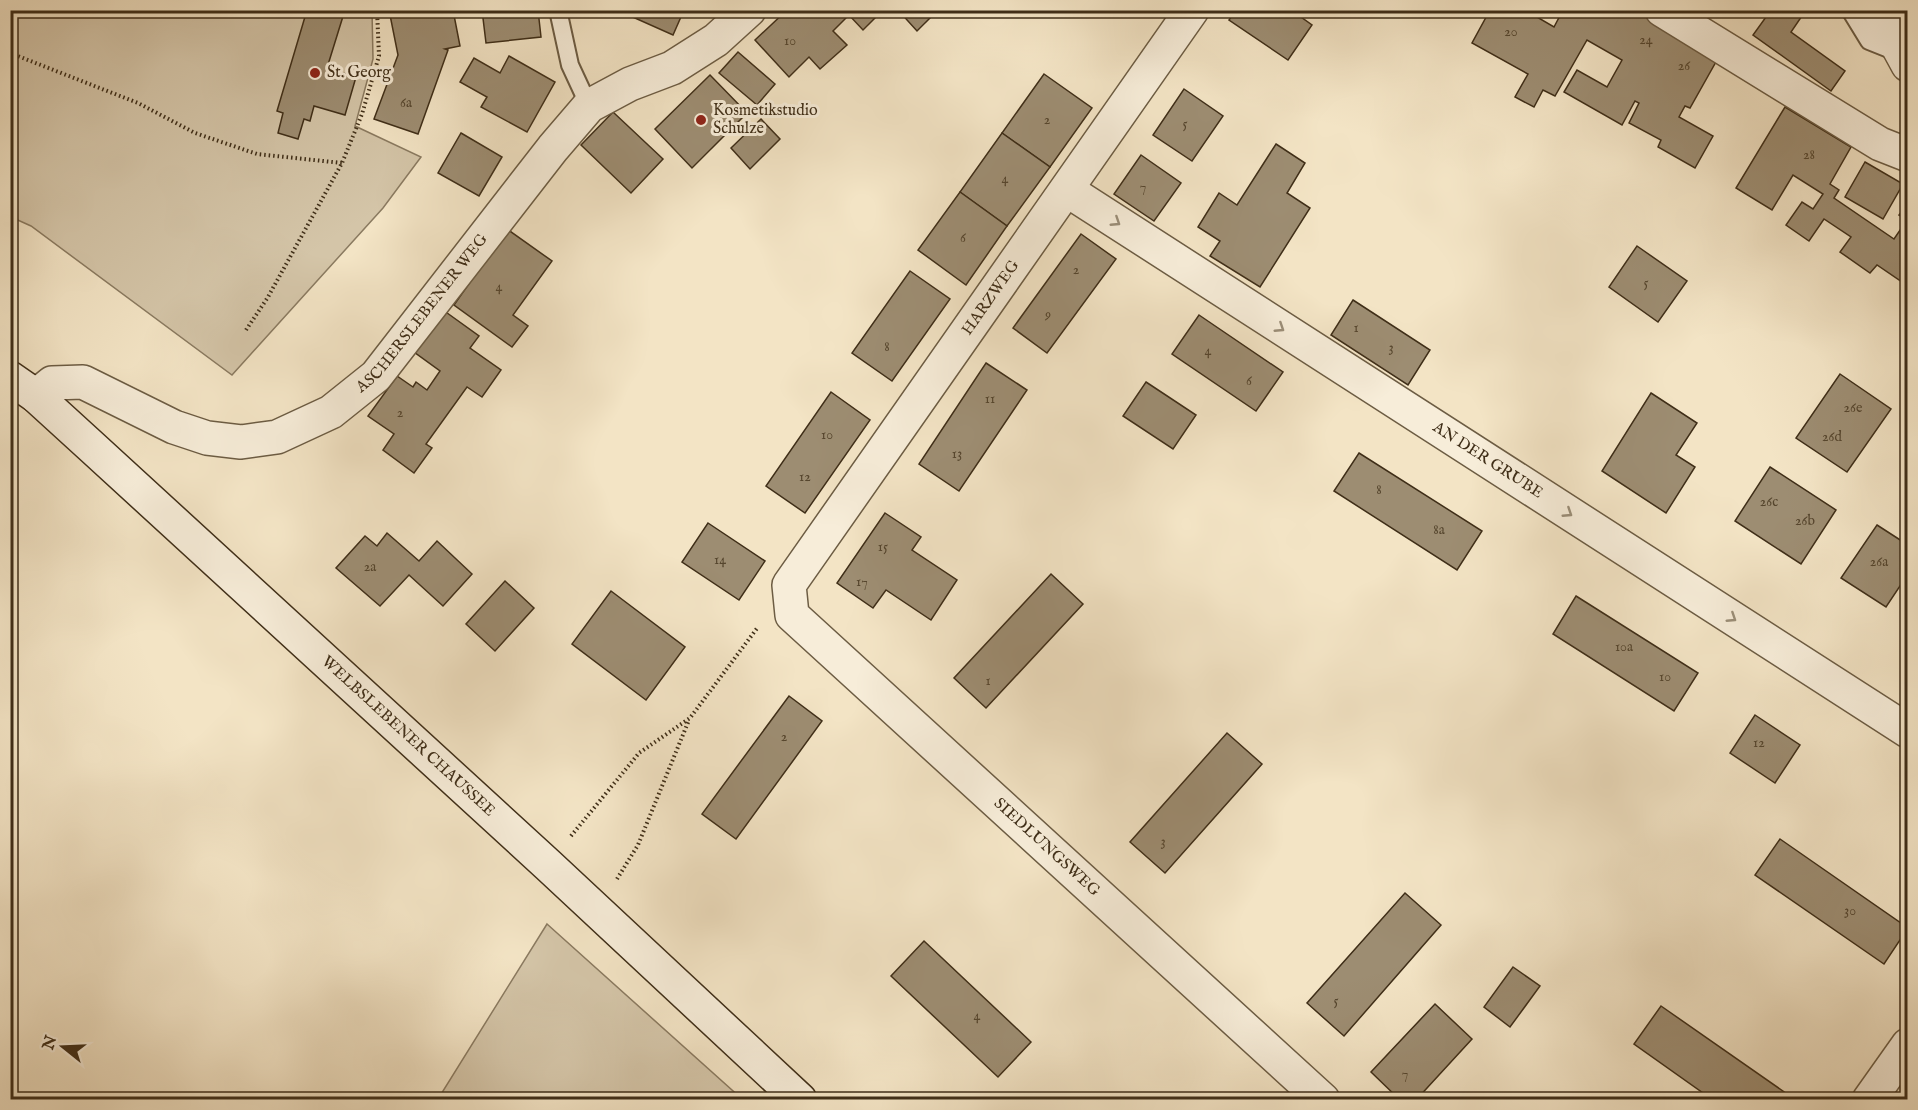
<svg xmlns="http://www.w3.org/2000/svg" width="1918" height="1110" viewBox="0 0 1918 1110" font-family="'IM FELL English',serif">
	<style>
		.green { fill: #d4c5a8; stroke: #8a7a60; stroke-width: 1.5 }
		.building { fill: #9d8d72; stroke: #3f2e18; stroke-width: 1.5 }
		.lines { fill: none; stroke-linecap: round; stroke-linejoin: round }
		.lane-casing { stroke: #6c5c43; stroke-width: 20 }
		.street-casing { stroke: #6c5c43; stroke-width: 36 }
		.secondary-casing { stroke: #3f2e18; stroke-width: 36 }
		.path { stroke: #3f2e18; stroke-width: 4; stroke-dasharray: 1.5 3; stroke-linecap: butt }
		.lane { stroke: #f7edd9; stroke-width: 16 }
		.street { stroke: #f7edd9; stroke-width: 33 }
		.secondary { stroke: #f7edd9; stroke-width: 33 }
		.oneway { stroke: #9b8e78 }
		.poi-dot { fill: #8f2418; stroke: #f7edd9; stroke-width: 2 }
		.labels { text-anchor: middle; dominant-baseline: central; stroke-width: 6; stroke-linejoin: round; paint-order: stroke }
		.number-label { font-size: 14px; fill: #56462e }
		.poi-label { font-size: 16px; fill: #3f2e18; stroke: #f7edd9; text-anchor: start }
		.street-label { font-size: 16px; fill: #3f2e18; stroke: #f7edd9 }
	</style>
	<rect width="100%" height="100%" fill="#f3e4c5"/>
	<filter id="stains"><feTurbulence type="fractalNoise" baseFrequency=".00333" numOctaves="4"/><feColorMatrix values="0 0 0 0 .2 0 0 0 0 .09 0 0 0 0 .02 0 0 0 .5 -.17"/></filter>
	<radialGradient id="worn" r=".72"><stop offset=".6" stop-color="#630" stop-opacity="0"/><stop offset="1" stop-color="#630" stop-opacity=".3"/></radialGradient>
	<g class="green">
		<path d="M11,11H372L373,59L355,126L421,157L383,208L232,375L31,226L11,217Z"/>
		<path d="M547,924L742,1099H438Z"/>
	</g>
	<g class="building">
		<path d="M307,10H342L344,13L327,68L356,77L345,115L314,106L310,121L304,119L298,139L278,133L283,113L277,111Z"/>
		<path d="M389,10H453L460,46L445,49L448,50L418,134L374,119L398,55Z"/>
		<path d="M482,10H538L541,37L486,43Z"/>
		<path d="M617,10H684L673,35Z"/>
		<path d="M787,10H883L863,30L849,15L833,31L847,45L820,69L809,57L789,77L755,40Z"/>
		<path d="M898,10H938L917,31Z"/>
		<path d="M1236,10H1291L1312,25L1288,60L1229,20Z"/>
		<path d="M1490,10H1525L1554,27L1563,10H1636L1674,32L1717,60L1690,108L1685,106L1679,117L1713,136L1695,168L1658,147L1661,140L1629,123L1639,103L1635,101L1622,125L1564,92L1577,70L1607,87L1622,60L1587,40L1555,96L1543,90L1534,107L1515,97L1528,74L1472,43Z"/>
		<path d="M1771,10H1806L1791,32L1845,71L1831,91L1753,35Z"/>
		<path d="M738,52L775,84L757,105L719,73Z"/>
		<path d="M509,56L555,82L527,132L481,107L487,97L460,82L474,58L500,73Z"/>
		<path d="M1044,74L1092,108L1050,167L1002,133Z"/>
		<path d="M710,75L747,113L692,168L655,129Z"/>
		<path d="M1184,89L1223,116L1192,161L1153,135Z"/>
		<path d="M1785,107L1851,147L1830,184L1839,190L1834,198L1894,239L1907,220L1899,215L1908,203V286L1877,265L1870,273L1840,252L1851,237L1824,219L1809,241L1786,225L1802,202L1813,209L1823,194L1793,175L1772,210L1736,188Z"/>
		<path d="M613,112L663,159L631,193L581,145Z"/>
		<path d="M761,119L780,139L750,169L731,148Z"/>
		<path d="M461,133L502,157L479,196L438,173Z"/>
		<path d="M1002,133L1050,167L1007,226L960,192Z"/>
		<path d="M1276,144L1305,163L1287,193L1310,208L1260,287L1210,256L1220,241L1198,227L1219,193L1237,205Z"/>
		<path d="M1141,155L1181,183L1154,221L1114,194Z"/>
		<path d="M1865,162L1903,184L1883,219L1845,197Z"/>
		<path d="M960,192L1007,226L966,285L918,250Z"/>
		<path d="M507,229L552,261L513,315L528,326L512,347L454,305Z"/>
		<path d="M1081,234L1116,259L1047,353L1013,328Z"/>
		<path d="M1637,246L1687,281L1658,322L1609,287Z"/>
		<path d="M910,271L950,299L892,381L852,353Z"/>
		<path d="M1353,300L1430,350L1408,385L1331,335Z"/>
		<path d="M443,310L479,336L470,348L501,370L482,397L467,387L426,444L432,448L414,473L383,450L394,434L368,416L397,376L413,387L416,382L427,390L440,371L414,352Z"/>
		<path d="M1199,315L1283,372L1256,411L1172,354Z"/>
		<path d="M986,363L1027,390L959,491L919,464Z"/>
		<path d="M1840,374L1891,409L1847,472L1796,438Z"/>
		<path d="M1146,382L1196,415L1173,449L1123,416Z"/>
		<path d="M831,392L870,420L805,513L766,486Z"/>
		<path d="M1651,393L1697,423L1676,455L1695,467L1666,513L1602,471Z"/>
		<path d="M1359,453L1482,531L1457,570L1334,491Z"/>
		<path d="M1770,467L1836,510L1801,564L1735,521Z"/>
		<path d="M885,513L921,537L912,550L957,580L931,620L886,590L873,608L837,583Z"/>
		<path d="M708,523L765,561L739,600L682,562Z"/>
		<path d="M1877,525L1908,545V574L1886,607L1841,578Z"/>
		<path d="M387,533L419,561L437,541L472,574L443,606L409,575L380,606L336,568L365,536L377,546Z"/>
		<path d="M1051,574L1083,604L986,708L954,678Z"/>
		<path d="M505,581L534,608L495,651L466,624Z"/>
		<path d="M611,591L685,647L646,700L572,644Z"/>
		<path d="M1576,596L1698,673L1674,711L1553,634Z"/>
		<path d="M789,696L822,721L736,839L702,814Z"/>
		<path d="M1755,715L1800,745L1775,783L1730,753Z"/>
		<path d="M1227,733L1262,764L1165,873L1130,842Z"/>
		<path d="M1780,839L1908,928L1884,964L1755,875Z"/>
		<path d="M1405,893L1441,925L1344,1036L1307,1003Z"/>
		<path d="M924,941L1031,1042L998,1077L891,976Z"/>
		<path d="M1513,967L1540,986L1510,1027L1484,1007Z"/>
		<path d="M1435,1004L1472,1039L1416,1100H1400L1371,1072Z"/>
		<path d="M1661,1006L1790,1096L1788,1100H1713L1634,1044Z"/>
	</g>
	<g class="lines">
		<g class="lane-casing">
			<g id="lane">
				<path d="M558,10L570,65L589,106"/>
				<path d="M1850,10L1869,41L1899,53"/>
			</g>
		</g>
		<g class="street-casing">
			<g id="street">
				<path id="s1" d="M1192,10L789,585L792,615L1323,1100"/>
				<path d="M1662,10L1880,144L1908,155"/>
				<path d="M1878,10L1908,65"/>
				<path id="s2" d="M1067,190L1908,731"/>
				<path id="s3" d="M36,396L52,383L83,382L174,427L207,438L241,442L277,437L331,412L376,376L553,148L589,106L630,84L672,68L716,40L749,10"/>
				<path d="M1869,1100L1908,1045"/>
			</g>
		</g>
		<g class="secondary-casing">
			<g id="secondary">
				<path id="s4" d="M10,378L36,396L93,448L548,865L800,1100"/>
			</g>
		</g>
		<g class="path">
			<path d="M10,53L138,103L195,133L257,154L342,163"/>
			<path d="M246,330L268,297L342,163L362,114L379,56L377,10"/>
			<path d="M571,836L639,753L690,718L758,627"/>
			<path d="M617,879L638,845L689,720"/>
		</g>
		<use href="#lane" class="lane"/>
		<use href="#street" class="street"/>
		<use href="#secondary" class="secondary"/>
	</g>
	<defs><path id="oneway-chevron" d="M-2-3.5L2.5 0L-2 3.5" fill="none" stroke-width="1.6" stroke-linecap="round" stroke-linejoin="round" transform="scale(1.5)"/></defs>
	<g class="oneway">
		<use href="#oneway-chevron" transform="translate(1116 222) rotate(33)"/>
		<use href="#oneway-chevron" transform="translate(1280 328) rotate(33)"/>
		<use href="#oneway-chevron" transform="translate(1568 513) rotate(33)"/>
		<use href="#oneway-chevron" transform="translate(1732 618) rotate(33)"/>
	</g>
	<g class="poi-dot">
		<circle cx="315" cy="73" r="6"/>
		<circle cx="701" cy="120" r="6"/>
	</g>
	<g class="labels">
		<g class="number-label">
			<text x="1511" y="32">20</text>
			<text x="1646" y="40">24</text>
			<text x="790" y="41">10</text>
			<text x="1684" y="66">26</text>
			<text x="406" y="103">6a</text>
			<text x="1047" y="120">2</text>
			<text x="1185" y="124">5</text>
			<text x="1809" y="155">28</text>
			<text x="1005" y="179">4</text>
			<text x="1143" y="187">7</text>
			<text x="963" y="238">6</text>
			<text x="1076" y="270">2</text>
			<text x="1646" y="283">5</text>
			<text x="499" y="287">4</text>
			<text x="1048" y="315">9</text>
			<text x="1356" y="328">1</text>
			<text x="887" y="347">8</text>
			<text x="1391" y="348">3</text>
			<text x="1208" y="351">4</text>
			<text x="1249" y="381">6</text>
			<text x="990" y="399">11</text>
			<text x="1853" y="408">26e</text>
			<text x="400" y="413">2</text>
			<text x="827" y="435">10</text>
			<text x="1832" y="437">26d</text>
			<text x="957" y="454">13</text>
			<text x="805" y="477">12</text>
			<text x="1379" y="490">8</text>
			<text x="1769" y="502">26c</text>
			<text x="1805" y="521">26b</text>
			<text x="1439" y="530">8a</text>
			<text x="883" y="547">15</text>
			<text x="720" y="560">14</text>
			<text x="1879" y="562">26a</text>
			<text x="370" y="567">2a</text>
			<text x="862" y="582">17</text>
			<text x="1624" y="647">10a</text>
			<text x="1665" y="677">10</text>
			<text x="988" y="681">1</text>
			<text x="784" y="737">2</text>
			<text x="1759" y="743">12</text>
			<text x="1163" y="842">3</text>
			<text x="1850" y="911">30</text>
			<text x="1336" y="1001">5</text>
			<text x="977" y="1016">4</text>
			<text x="1405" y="1074">7</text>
		</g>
		<g class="poi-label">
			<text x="327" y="73">St. Georg</text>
			<text x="713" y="111">Kosmetikstudio<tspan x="713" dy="18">Schulze</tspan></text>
		</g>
		<g class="street-label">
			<text transform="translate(991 298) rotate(-55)">HARZWEG</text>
			<text stroke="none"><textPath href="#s3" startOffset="453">ASCHERSLEBENER WEG</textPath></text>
			<text stroke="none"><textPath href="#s2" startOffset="500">AN DER GRUBE</textPath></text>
			<text stroke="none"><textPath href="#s4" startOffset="536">WELBSLEBENER CHAUSSEE</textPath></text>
			<text stroke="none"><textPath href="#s1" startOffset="1077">SIEDLUNGSWEG</textPath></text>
		</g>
	</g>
	<rect width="1918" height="1110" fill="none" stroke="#f3e4c5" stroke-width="36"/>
	<rect x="12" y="12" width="1894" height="1086" fill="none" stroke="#3f2e18" stroke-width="3"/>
	<rect x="18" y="18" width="1882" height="1074" fill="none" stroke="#3f2e18" stroke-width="1.5"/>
	<g transform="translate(63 1047) rotate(288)" stroke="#f7edd9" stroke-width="4.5" paint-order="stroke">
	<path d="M0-4.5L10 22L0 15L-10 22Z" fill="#3f2e18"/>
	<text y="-9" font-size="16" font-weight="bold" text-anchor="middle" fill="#3f2e18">N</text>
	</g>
	<rect width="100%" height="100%" filter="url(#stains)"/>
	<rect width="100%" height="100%" fill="url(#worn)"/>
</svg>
